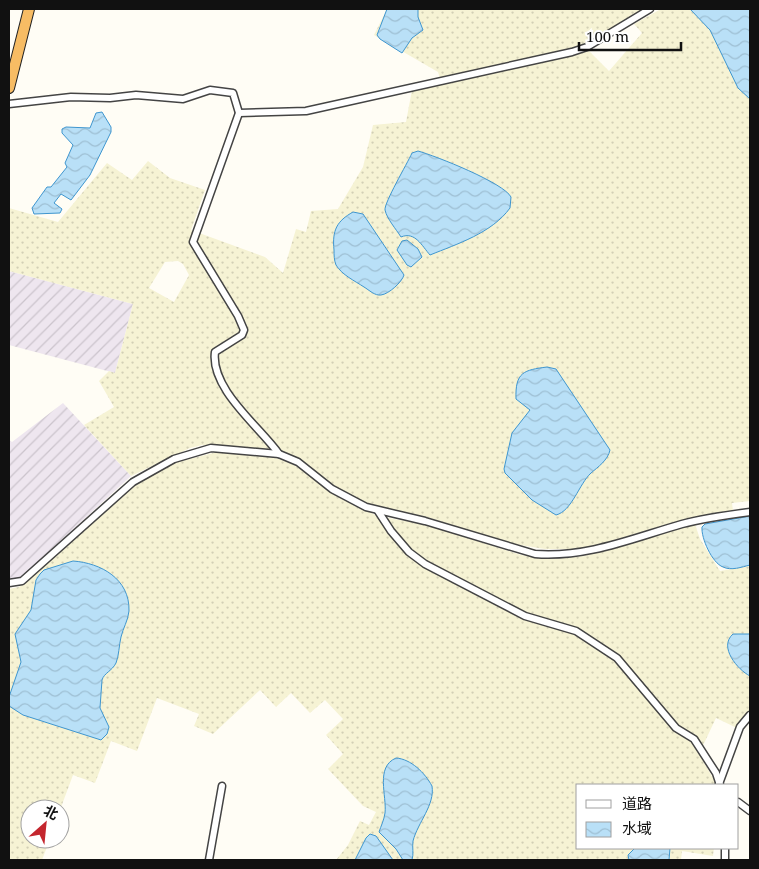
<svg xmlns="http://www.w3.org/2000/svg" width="759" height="869" viewBox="0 0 759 869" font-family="'Noto Serif','Noto Sans SC',serif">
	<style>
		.industrial { fill: url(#industrial-furrows) }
		.farmland { fill: url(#farmland-dots); fill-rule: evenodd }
		.water { fill: url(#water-waves); stroke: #3f96cf }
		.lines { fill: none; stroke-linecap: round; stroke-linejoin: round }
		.minor-casing { stroke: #444; stroke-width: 9 }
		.trunk-casing { stroke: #222; stroke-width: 12 }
		.minor { stroke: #fff; stroke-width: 6 }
		.trunk { stroke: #f7bc64; stroke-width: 10 }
	</style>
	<defs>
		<pattern id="industrial-furrows" width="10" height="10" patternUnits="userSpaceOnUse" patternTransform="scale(1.25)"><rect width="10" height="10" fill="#eee6ef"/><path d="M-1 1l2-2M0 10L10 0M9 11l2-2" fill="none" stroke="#cbc4cc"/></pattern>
		<pattern id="farmland-dots" width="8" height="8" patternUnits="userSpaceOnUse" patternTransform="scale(1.25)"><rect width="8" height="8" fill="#f6f3d4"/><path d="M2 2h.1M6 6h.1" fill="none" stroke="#d2cfb5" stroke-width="1.8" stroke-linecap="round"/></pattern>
		<pattern id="water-waves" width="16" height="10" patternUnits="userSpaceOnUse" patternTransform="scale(1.25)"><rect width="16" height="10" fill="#b9e0f7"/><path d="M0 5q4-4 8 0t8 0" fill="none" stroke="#9ebfd3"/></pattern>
	</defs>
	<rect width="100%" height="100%" fill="#fffdf5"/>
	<g class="industrial">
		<path d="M9,271L133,304L115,373L9,345Z"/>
		<path d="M63,403L131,476L17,581L9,580V440L12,442Z"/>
	</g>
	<g class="farmland">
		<path d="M387,9H645L580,47L440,78L438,72L374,35Z"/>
		<path d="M661,9H750V501L732,503L733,511L713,513L664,525L585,549H545L508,543L424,516L388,510L367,503L340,491L300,459L281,451L202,445L190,448L131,476L84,425L114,407L99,381L109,371L115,373L133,304L9,271V208L58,222L107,163L132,180L148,161L170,178L205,190L191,230L265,257L283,273L296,229L306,232L311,211L338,209L363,167L373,125L406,122L412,90L589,51L609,71L642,33L634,24ZM178,261L183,264L189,275L174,302L149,288L165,262Z"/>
		<path d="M217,452L259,455L280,459L296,466L333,494L377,516L428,525L521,555L552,559L584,556L695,524L700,539L720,571L750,566V711L739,721L737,728L716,718L699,754L717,785H578V848H714L713,856L682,851L681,860H336L348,845L360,821L369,825L376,812L363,806L328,769L343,754L326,735L343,719L325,700L310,713L291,693L276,707L260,690L213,734L194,726L199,714L157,698L137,751L111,741L95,783L73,775L60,810L30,809V839H50L42,860H9V589L19,587L132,487L174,463Z"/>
	</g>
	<g class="water">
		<path d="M387,9H418V17L423,30L412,38L402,53L380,39L377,35Z"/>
		<path d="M690,9H750V99L738,88L710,30Z"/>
		<path d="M102,112L111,127V132L90,175L71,200L61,194L54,203L62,209L60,213L34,214L32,208L47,187H51L67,167L65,163L73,145L62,133V129L66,127L90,128L96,113Z"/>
		<path d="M418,151C436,156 504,183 511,197L510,208C492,233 457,244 430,255C422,246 415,231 401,237C396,229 387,219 385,210C384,203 407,164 412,153Z"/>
		<path d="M353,212L363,214L404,275C402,282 389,294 381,295C375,296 369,290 364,287C355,281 342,275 336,265C334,260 334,255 334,250C332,230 337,221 353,212Z"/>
		<path d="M407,240L418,249L422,257L411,267L407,265L397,250L402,241Z"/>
		<path d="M547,367L556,369L610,450C608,460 598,467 591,473C579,484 572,511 556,515L532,500L505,473L504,469L512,433L530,410L516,399C515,372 524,370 547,367Z"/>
		<path d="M750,516V565C742,567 731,571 723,567C712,563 701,538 702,527L705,524Z"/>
		<path d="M73,561C101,563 130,579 129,611C128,621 123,628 121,637C119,645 119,656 116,663C112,671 104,673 102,680L100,708L109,727L107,734L101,740L23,715L9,706V697L21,662L15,634L31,610L36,580L40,574L44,570Z"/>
		<path d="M733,634H750V676C738,670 718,647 733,634Z"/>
		<path d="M396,758C411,759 425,773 432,786C435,805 418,822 413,841C412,847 414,854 412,860H403L396,849L379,832C381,826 384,820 385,813C387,796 375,767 396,758Z"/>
		<path d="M370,834L376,836L393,860H355L366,838Z"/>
		<path d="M635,848H670L669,860H629L628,855Z"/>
	</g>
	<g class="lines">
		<g class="minor-casing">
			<g id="minor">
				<path d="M9,104L71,97L110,98L136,95L183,99L210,90L233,93L239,113L193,242L238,316L244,330L242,335L215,352C210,389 260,427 279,454"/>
				<path d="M239,113L306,111L572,52L587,47L650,9"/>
				<path d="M378,511L391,531L409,552L425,564L525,616L576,631L617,658L676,728L694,739L716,773L720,785"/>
				<path d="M9,583L22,581L133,482L174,459L211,448L279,454L298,462L332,489L366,507L425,521L535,554C587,558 633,538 682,524C704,518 727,515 750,512"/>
				<path d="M719,784L740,727L750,715"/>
				<path d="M738,802L750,811"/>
				<path d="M725,848V860"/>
				<path d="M209,860L222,786"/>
			</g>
		</g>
		<g class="trunk-casing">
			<path id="trunk" d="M9,88L29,9"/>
		</g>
		<use href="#minor" class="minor"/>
		<use href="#trunk" class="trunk"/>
	</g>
	<rect width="759" height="869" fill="none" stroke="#111111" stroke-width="20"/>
	<rect x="576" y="784" width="162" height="65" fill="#ffffff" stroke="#a0a0a0"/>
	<rect x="586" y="800" width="25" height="8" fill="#ffffff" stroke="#a0a0a0"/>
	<text x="622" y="809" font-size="15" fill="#111111">道路</text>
	<rect x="586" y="822" width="25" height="15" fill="url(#water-waves)" stroke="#a0a0a0"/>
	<text x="622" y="834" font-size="15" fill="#111111">水域</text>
	<g transform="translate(45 824) rotate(27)"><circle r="24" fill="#ffffff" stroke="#a0a0a0"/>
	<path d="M0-4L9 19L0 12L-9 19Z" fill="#c4262e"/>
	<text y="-8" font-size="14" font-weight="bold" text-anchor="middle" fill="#111111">北</text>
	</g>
	<path d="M579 42v8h102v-8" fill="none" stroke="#111111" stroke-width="2.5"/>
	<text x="586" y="42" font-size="15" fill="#111111" stroke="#ffffff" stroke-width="4" paint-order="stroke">100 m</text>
</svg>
